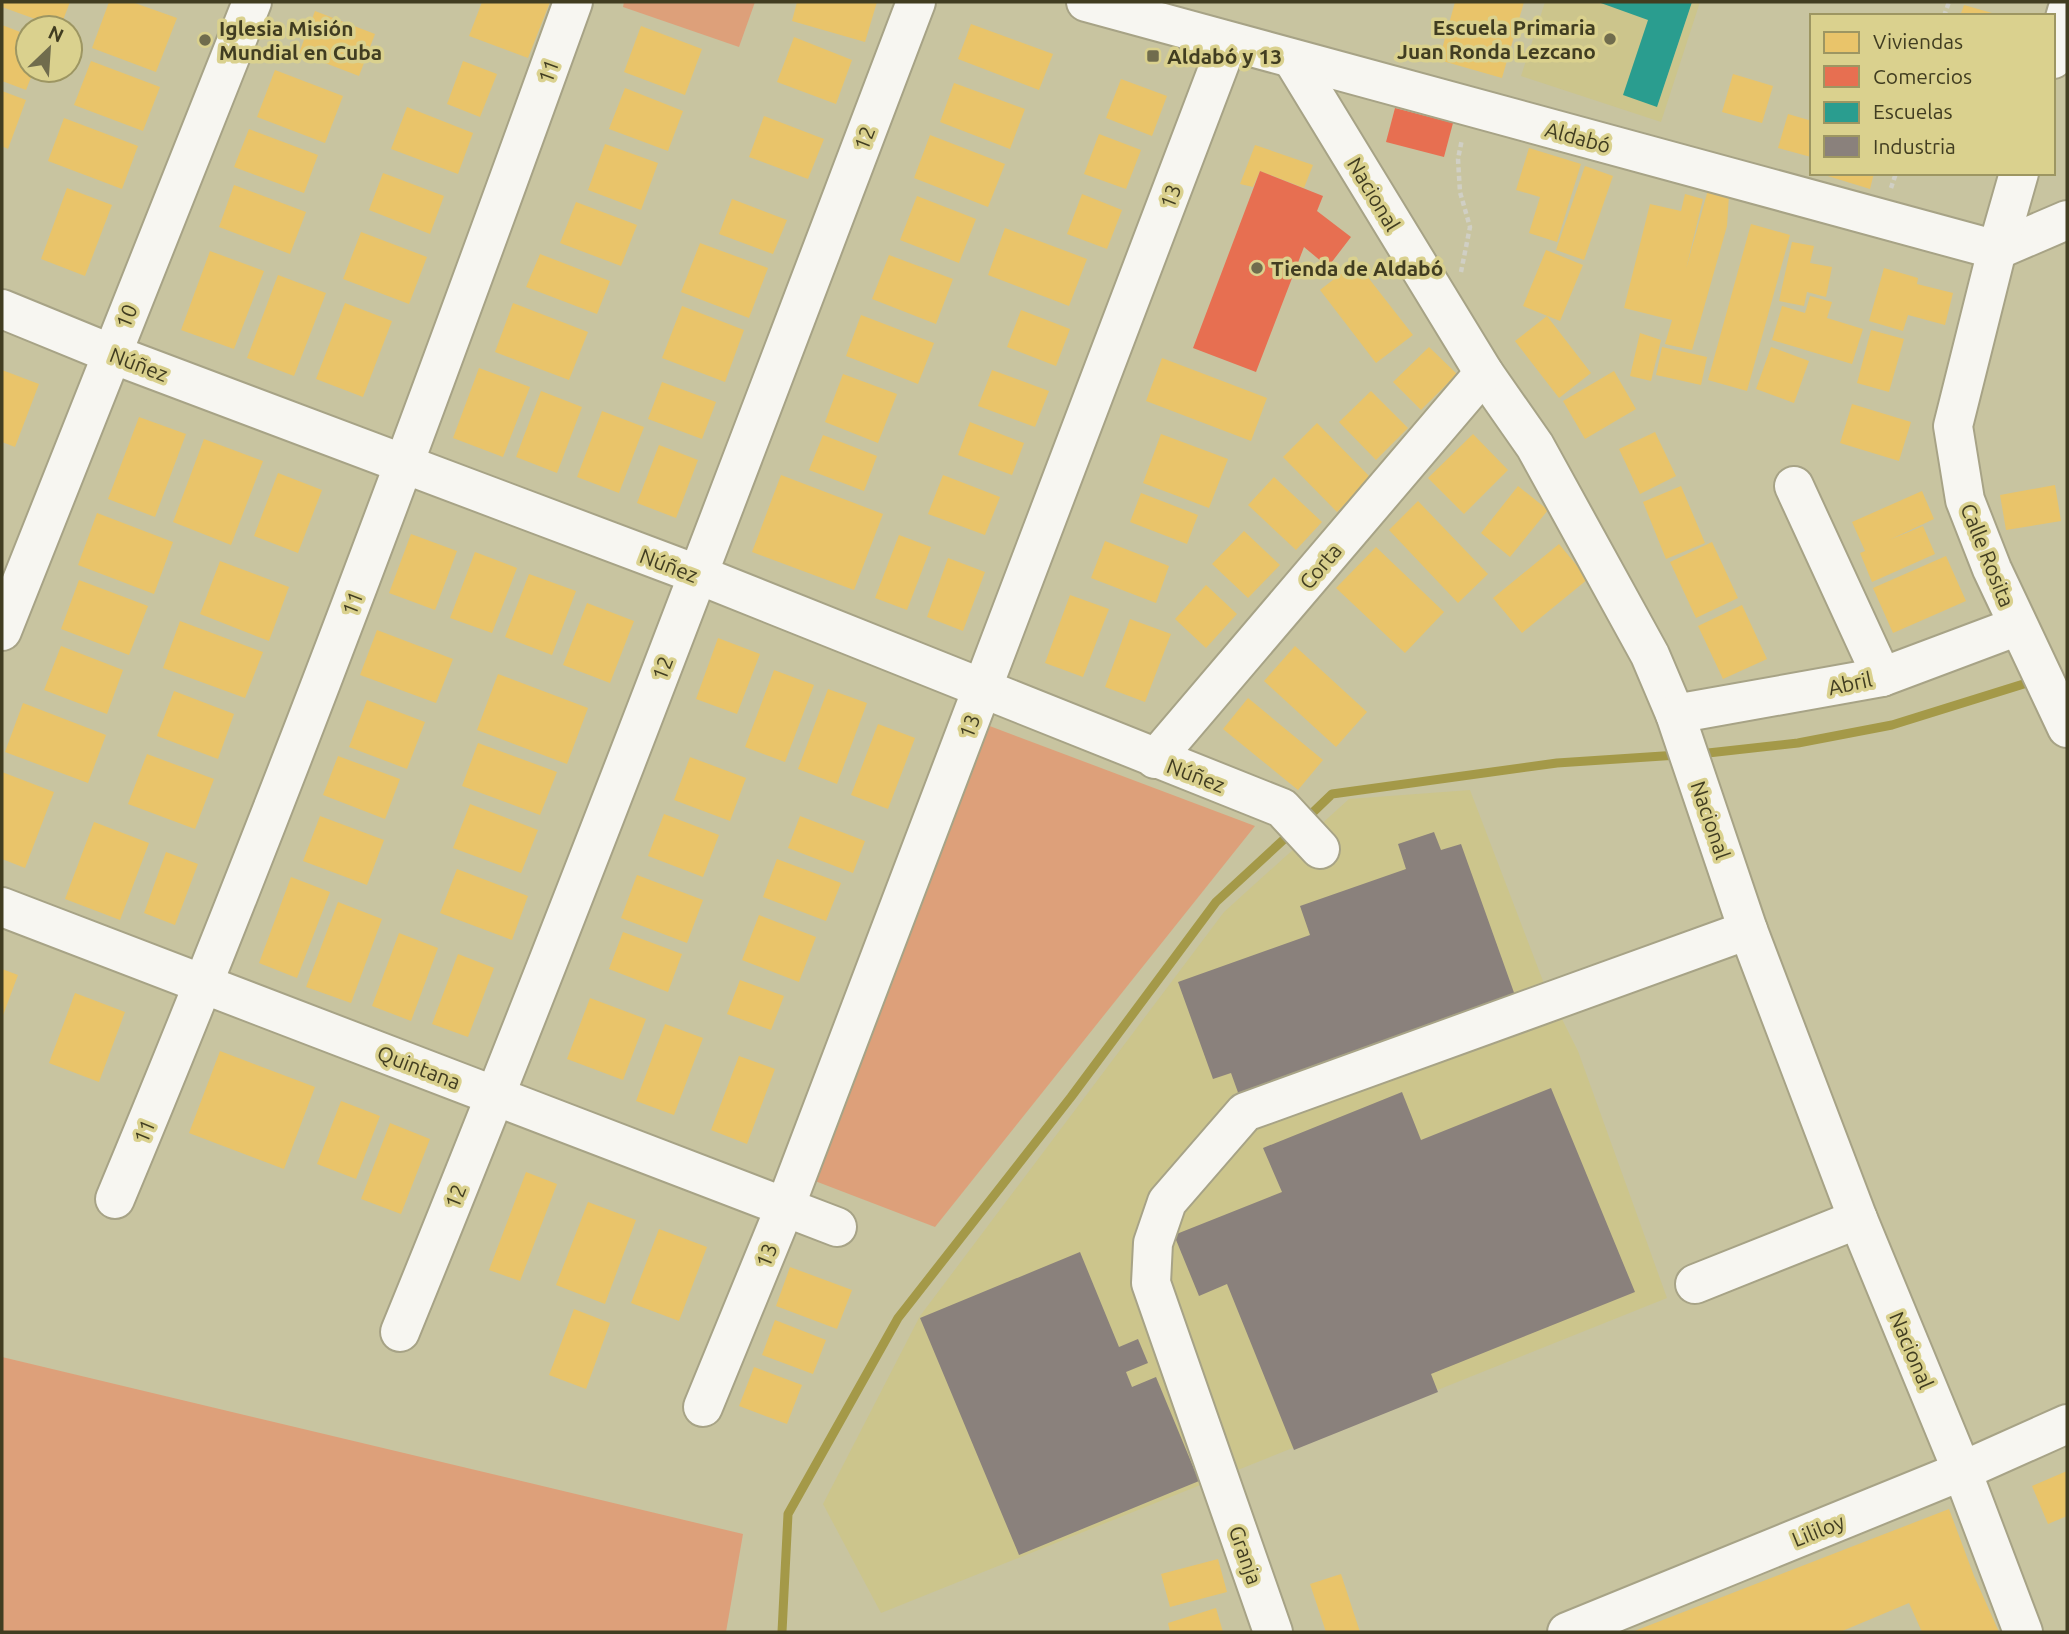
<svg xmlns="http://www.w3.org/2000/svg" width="2069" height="1634" viewBox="0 0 2069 1634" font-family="Ubuntu,sans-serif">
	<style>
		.built { fill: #ccc58c }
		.green { fill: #dda07a }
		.homes { fill: #e9c46a }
		.shops { fill: #e76f51 }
		.schools { fill: #2a9d8f }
		.industry { fill: #8a817c }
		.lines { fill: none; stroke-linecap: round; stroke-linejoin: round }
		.stream { stroke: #a49948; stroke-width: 9 }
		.minor-casing { stroke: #a7a386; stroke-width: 42 }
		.path { stroke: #d0cfc4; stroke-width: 4.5; stroke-dasharray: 5 3.5; stroke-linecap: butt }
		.minor { stroke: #f7f6f1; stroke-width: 38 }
		.poi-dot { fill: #706c4d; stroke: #dad18e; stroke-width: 2.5 }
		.labels { text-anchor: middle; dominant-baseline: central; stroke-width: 7; stroke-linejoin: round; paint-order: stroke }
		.poi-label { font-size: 21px; font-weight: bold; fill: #413d21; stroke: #dad18e; text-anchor: start }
		.street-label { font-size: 21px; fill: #413d21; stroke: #dad18e }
	</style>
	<rect width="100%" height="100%" fill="#c8c4a0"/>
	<g class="built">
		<path d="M1545,2H1700L1661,122L1521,76Z"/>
		<path d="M1470,790L1543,981L1578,1051L1667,1298L881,1613L823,1504L920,1316L1224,912L1349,799Z"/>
	</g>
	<g class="green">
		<path d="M624,2H755L739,47L623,7Z"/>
		<path d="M987,725L1255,826L935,1227L815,1181Z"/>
		<path d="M2,1357L743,1534L726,1632H2Z"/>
	</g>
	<g class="homes">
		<path d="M2,2H70L60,28L2,7Z"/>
		<path d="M109,2H132L177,18L156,72L92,48Z"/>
		<path d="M482,2H550L528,58L469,36Z"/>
		<path d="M797,2H877L865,42L792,21Z"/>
		<path d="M1455,2H1524L1502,78L1439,60Z"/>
		<path d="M1964,5L1999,15L1998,16H1960Z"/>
		<path d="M315,11L375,34L359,76L299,53Z"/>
		<path d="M971,24L1053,54L1039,90L958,59Z"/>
		<path d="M2,25L28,35V70H34L26,90L2,81Z"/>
		<path d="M641,26L702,49L685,95L624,72Z"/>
		<path d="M794,37L852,60L836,104L777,82Z"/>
		<path d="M91,61L160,87L143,131L74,105Z"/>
		<path d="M463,61L497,74L480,117L447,104Z"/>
		<path d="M275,70L343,96L325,143L257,117Z"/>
		<path d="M1733,74L1773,86L1762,123L1722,112Z"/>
		<path d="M1121,79L1167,96L1152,136L1106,118Z"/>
		<path d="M954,83L1025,109L1010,149L940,122Z"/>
		<path d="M625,88L683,111L668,151L609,129Z"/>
		<path d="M2,91L26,100L8,149L2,146Z"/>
		<path d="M407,107L473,133L458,174L391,149Z"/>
		<path d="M1788,114L1812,121L1811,157L1778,148Z"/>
		<path d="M764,116L824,139L808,179L749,157Z"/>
		<path d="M64,118L138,146L122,189L48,161Z"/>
		<path d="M249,129L318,155L304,193L234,167Z"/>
		<path d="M1099,134L1141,150L1126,189L1084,174Z"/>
		<path d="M930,135L1005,164L988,207L914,178Z"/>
		<path d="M605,144L658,163L641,210L588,190Z"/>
		<path d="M1255,145L1313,165L1304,188L1260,171L1253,187L1240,184Z"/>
		<path d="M1529,148L1581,164L1557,242L1529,233L1540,197L1516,190Z"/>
		<path d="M1585,166L1613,176L1584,260L1556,250Z"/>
		<path d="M383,173L444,196L430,234L369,210Z"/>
		<path d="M1818,173H1874L1870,189Z"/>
		<path d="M234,185L306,212L290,254L219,227Z"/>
		<path d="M67,188L112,205L85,276L41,259Z"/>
		<path d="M1708,190L1729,195L1727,226L1692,350L1665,344L1672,320L1624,308L1650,204L1681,211L1685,194L1703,199L1686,269Z"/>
		<path d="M1082,194L1122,210L1107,249L1067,234Z"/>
		<path d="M917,196L976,219L959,263L900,240Z"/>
		<path d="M732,199L787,220L773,254L719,234Z"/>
		<path d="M576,202L637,225L621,266L560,243Z"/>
		<path d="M1751,224L1790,235L1747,391L1708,380Z"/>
		<path d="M1005,228L1087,259L1069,306L988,275Z"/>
		<path d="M361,232L427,257L409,304L343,279Z"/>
		<path d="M1792,242L1814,246L1810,263L1832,267L1826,297L1807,292L1804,306L1779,301Z"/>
		<path d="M700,243L768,268L749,318L681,292Z"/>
		<path d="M1546,250L1583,265L1560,321L1523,306Z"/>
		<path d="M210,251L264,271L234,349L181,330Z"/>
		<path d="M540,254L610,281L597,314L526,287Z"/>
		<path d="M889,255L953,279L936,324L872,299Z"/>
		<path d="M1356,262L1413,335L1376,363L1320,290Z"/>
		<path d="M1884,268L1918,278L1917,284L1953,293L1945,325L1908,315L1903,331L1869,321Z"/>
		<path d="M278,275L326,293L294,376L247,358Z"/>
		<path d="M1810,296L1832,302L1827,318L1863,329L1852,364L1772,340L1782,306L1805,313Z"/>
		<path d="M345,303L392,321L363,397L316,379Z"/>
		<path d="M513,303L588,332L569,380L495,352Z"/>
		<path d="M682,306L744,330L725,382L662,358Z"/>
		<path d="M1021,310L1070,329L1056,366L1007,347Z"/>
		<path d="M861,315L934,343L918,384L846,356Z"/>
		<path d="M1547,316L1591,373L1559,398L1515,341Z"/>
		<path d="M1871,330L1904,339L1889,392L1857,383Z"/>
		<path d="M1640,333L1661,340L1651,381L1630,376Z"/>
		<path d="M1429,347L1457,374L1421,410L1393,382Z"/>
		<path d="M1662,347L1707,357L1701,385L1656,375Z"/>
		<path d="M1771,347L1809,361L1794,403L1756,389Z"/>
		<path d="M1162,358L1267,398L1251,441L1146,401Z"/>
		<path d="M479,368L530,387L503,457L453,438Z"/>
		<path d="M2,370L39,384L15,447L2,442Z"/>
		<path d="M992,370L1049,391L1035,427L978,406Z"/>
		<path d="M1614,371L1636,409L1585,439L1563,401Z"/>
		<path d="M843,374L897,394L878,443L825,422Z"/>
		<path d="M662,382L716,402L702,439L648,419Z"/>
		<path d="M541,391L582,407L557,473L516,457Z"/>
		<path d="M1371,391L1408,428L1376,460L1339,422Z"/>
		<path d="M1852,404L1911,422L1899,461L1840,443Z"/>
		<path d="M602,411L644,427L619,493L577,477Z"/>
		<path d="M139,417L186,434L155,517L108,499Z"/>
		<path d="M970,422L1024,443L1012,475L958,455Z"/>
		<path d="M1317,423L1371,478L1337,512L1283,457Z"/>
		<path d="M1655,432L1676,476L1640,494L1619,449Z"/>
		<path d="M1161,434L1228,459L1209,508L1143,483Z"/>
		<path d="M1473,434L1508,470L1464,514L1428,478Z"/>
		<path d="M823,435L877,456L864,491L809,470Z"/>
		<path d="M204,439L263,461L231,545L173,522Z"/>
		<path d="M659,445L698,460L676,518L637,503Z"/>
		<path d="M278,473L322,490L298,553L254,536Z"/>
		<path d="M781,475L883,514L854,590L752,552Z"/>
		<path d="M943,475L1000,497L985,535L928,514Z"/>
		<path d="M1274,477L1322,522L1296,550L1248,505Z"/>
		<path d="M2055,485L2061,521L2006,530L2000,495Z"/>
		<path d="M1518,486L1548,510L1510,557L1481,533Z"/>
		<path d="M1681,486L1705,543L1666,559L1643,502Z"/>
		<path d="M1922,491L1934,519L1889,540L1923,526L1935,554L1872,582L1860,553L1865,551L1852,522Z"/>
		<path d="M1141,493L1198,515L1187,544L1130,522Z"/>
		<path d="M1418,501L1488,574L1458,603L1389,530Z"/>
		<path d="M97,513L173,542L154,594L78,565Z"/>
		<path d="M1244,531L1280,565L1248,598L1212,564Z"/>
		<path d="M411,534L457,551L435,610L389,593Z"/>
		<path d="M899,535L931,547L907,610L875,598Z"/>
		<path d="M1105,541L1169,566L1156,603L1091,578Z"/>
		<path d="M1712,542L1738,598L1696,618L1670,562Z"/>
		<path d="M1559,544L1588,579L1522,633L1493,598Z"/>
		<path d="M1376,547L1444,612L1405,653L1336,588Z"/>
		<path d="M475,552L517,568L492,633L450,618Z"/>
		<path d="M1946,556L1966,601L1893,633L1873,588Z"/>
		<path d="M948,558L985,572L963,631L927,617Z"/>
		<path d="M220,561L289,587L269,641L200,614Z"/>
		<path d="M529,574L576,591L552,655L505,637Z"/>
		<path d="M79,580L148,606L129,655L61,629Z"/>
		<path d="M1206,585L1237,614L1206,648L1175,619Z"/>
		<path d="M1070,595L1109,609L1083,677L1045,663Z"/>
		<path d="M587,603L634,621L610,683L563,665Z"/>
		<path d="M1742,605L1767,659L1723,679L1698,626Z"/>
		<path d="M1130,619L1171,634L1145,702L1105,687Z"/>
		<path d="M180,621L263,652L245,698L163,668Z"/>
		<path d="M377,630L453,659L436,703L360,675Z"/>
		<path d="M718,638L760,654L737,714L696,699Z"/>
		<path d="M61,646L123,670L107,714L44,690Z"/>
		<path d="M1295,646L1367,712L1336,747L1264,681Z"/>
		<path d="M774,670L814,685L785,762L745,747Z"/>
		<path d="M498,674L588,708L567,764L477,730Z"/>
		<path d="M828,689L867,703L837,784L798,769Z"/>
		<path d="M174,691L234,714L218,759L157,736Z"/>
		<path d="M1248,698L1323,760L1298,790L1223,729Z"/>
		<path d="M367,700L425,722L407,769L349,747Z"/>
		<path d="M23,703L106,735L88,783L5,752Z"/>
		<path d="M878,724L915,738L888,809L851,795Z"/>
		<path d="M478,743L557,772L540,815L462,786Z"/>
		<path d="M147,754L214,779L195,829L128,804Z"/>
		<path d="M338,756L400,779L385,819L323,795Z"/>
		<path d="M690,757L746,778L730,821L674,800Z"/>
		<path d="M2,772L54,792L25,868L2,859Z"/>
		<path d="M470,804L538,830L521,873L453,848Z"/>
		<path d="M664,814L719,835L703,877L648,856Z"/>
		<path d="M320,816L384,840L367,885L303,861Z"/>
		<path d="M800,816L865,841L853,873L788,848Z"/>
		<path d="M94,822L149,843L120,920L65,899Z"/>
		<path d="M166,852L198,864L175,925L144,913Z"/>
		<path d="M777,859L841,883L826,921L763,897Z"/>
		<path d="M457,869L528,896L512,940L440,913Z"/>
		<path d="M637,875L703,900L687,943L621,918Z"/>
		<path d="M291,877L330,892L297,978L259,963Z"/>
		<path d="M338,902L382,919L351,1003L306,987Z"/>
		<path d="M759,915L816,937L799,982L742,960Z"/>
		<path d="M623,932L682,954L668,992L609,969Z"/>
		<path d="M399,933L438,948L411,1021L372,1006Z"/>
		<path d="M458,954L494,968L468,1037L432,1024Z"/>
		<path d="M2,969L18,975L2,1018Z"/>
		<path d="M740,980L784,996L771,1030L727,1014Z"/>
		<path d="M75,993L125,1012L99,1082L49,1063Z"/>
		<path d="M590,998L646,1019L623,1080L567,1059Z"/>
		<path d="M665,1024L703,1038L674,1115L636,1101Z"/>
		<path d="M220,1051L315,1087L284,1169L189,1133Z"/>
		<path d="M739,1056L775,1069L747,1144L711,1130Z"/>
		<path d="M341,1101L380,1116L356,1179L317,1164Z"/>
		<path d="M390,1123L430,1139L401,1214L361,1199Z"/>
		<path d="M526,1172L557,1184L520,1281L489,1270Z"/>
		<path d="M588,1202L636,1220L605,1304L556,1285Z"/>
		<path d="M659,1229L707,1247L679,1321L631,1303Z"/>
		<path d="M790,1267L852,1290L837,1329L776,1306Z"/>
		<path d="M574,1309L610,1323L586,1389L549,1375Z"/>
		<path d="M775,1320L826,1340L813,1374L762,1355Z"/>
		<path d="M754,1367L802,1385L787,1424L739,1406Z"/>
		<path d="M2067,1471V1516L2048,1524L2032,1486Z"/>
		<path d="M1949,1509L1974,1576L1999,1632H1922L1909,1603L1840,1632H1632Z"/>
		<path d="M1218,1559L1227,1592L1170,1607L1161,1574Z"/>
		<path d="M1341,1574L1360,1632H1326L1310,1584Z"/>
		<path d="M1216,1608L1223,1632H1170L1168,1623Z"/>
	</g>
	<g class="shops">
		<path d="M1395,108L1453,123L1444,157L1386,142Z"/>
		<path d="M1260,171L1323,196L1317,211L1351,237L1328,267L1304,247L1256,372L1193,348Z"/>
	</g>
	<path class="schools" d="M1598,2H1692L1657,107L1623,95L1648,20Z"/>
	<g class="industry">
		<path d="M1434,832L1441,850L1461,844L1517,1001L1240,1098L1231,1073L1213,1079L1178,982L1310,935L1300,906L1406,869L1398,844Z"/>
		<path d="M1551,1088L1635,1292L1431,1374L1438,1392L1294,1450L1227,1284L1199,1296L1174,1235L1282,1192L1263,1148L1402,1092L1421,1140Z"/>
		<path d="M1080,1252L1119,1347L1138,1339L1148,1363L1126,1372L1132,1387L1156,1377L1199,1481L1019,1555L920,1318Z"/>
	</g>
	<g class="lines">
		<g class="stream">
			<path d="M1699,754L1798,743L1892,725L2033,681"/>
			<path d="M1306,819L1332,794L1557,763L1678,755"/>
			<path d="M782,1632L788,1514L898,1318L1071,1097L1216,902L1293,831"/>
		</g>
		<g class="minor-casing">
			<g id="minor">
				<path d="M1086,2L1997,250L2067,220"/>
				<path d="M2053,59L2067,11"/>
				<path d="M1293,60L1484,373L1535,446L1650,655L1675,714L1748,930L1858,1219L1962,1471L2023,1632"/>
				<path d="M2019,173L1997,250L1953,426L1965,500L1992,569L2067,728"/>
				<path d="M2,309L112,354L699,575L1282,808L1320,849"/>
				<path d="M1794,486L1882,677"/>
				<path d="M2,631L252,2"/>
				<path d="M1675,714L1882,677L2018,626"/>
				<path d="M1155,759L1484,373"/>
				<path d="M2,907L837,1227"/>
				<path d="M115,1199C280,804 428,404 573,2"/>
				<path d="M1695,1284L1858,1219"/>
				<path d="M400,1332C580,891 747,446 916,2"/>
				<path d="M703,1407L785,1207L1228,42"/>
				<path d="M1273,1632L1151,1283L1153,1243L1167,1202L1245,1112L1748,930"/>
				<path d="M1567,1632L1962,1471L2067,1424"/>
			</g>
		</g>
		<g class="path">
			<path d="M1944,16L1949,2"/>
			<path d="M1891,188L1896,173"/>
			<path d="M1461,272L1470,227L1460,192L1458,159L1462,139"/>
		</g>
		<use href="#minor" class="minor"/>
	</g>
	<g class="poi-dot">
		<circle cx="1610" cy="39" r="7"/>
		<circle cx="205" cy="40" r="7"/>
		<rect x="1146" y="49" width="14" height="14" rx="3.5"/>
		<circle cx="1257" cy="268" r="7"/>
	</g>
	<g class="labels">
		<g class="poi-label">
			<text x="1596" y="27" text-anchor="end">Escuela Primaria<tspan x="1596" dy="24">Juan Ronda Lezcano</tspan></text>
			<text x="219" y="28">Iglesia Misión<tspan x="219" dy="24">Mundial en Cuba</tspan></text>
			<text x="1167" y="56">Aldabó y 13</text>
			<text x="1271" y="268">Tienda de Aldabó</text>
		</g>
		<g class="street-label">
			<text transform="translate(548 71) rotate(-70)">11</text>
			<text transform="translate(1578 137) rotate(15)">Aldabó</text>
			<text transform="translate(864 138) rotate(-69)">12</text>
			<text transform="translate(1374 194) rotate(59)">Nacional</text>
			<text transform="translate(1170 196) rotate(-69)">13</text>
			<text transform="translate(126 316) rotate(-68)">10</text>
			<text transform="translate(139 364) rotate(21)">Núñez</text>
			<text transform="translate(1988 555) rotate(68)">Calle Rosita</text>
			<text transform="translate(669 565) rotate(21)">Núñez</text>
			<text transform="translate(1320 566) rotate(-50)">Corta</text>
			<text transform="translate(352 603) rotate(-69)">11</text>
			<text transform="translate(662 668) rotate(-69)">12</text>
			<text transform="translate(1850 683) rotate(-12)">Abril</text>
			<text transform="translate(969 726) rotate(-69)">13</text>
			<text transform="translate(1196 775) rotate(21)">Núñez</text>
			<text transform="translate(1711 820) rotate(71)">Nacional</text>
			<text transform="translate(419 1067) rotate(21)">Quintana</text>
			<text transform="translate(144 1131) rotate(-67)">11</text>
			<text transform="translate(455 1196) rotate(-68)">12</text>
			<text transform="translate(766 1255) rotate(-68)">13</text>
			<text transform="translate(1912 1350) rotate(67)">Nacional</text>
			<text transform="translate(1818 1530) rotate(-22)">Lililoy</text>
			<text transform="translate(1246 1555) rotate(71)">Granja</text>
		</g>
	</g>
	<rect width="2069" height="1634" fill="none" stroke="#413d21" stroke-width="7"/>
	<rect x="1810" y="14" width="245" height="161" fill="#dad18e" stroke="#9d9662" stroke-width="2"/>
	<rect x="1824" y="32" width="35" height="21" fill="#e9c46a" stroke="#9d9662" stroke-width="2"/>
	<text x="1873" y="49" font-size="21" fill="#413d21">Viviendas</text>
	<rect x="1824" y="66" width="35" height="21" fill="#e76f51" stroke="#9d9662" stroke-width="2"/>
	<text x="1873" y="84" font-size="21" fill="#413d21">Comercios</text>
	<rect x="1824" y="102" width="35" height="21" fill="#2a9d8f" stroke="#9d9662" stroke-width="2"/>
	<text x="1873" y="119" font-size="21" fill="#413d21">Escuelas</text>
	<rect x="1824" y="136" width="35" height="21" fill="#8a817c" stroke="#9d9662" stroke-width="2"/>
	<text x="1873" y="154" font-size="21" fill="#413d21">Industria</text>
	<g transform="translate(49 49) rotate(25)"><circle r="33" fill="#dad18e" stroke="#9d9662" stroke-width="2"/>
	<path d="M0-5L12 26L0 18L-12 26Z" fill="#706c4d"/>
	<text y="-10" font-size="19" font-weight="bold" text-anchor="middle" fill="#413d21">N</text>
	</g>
</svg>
